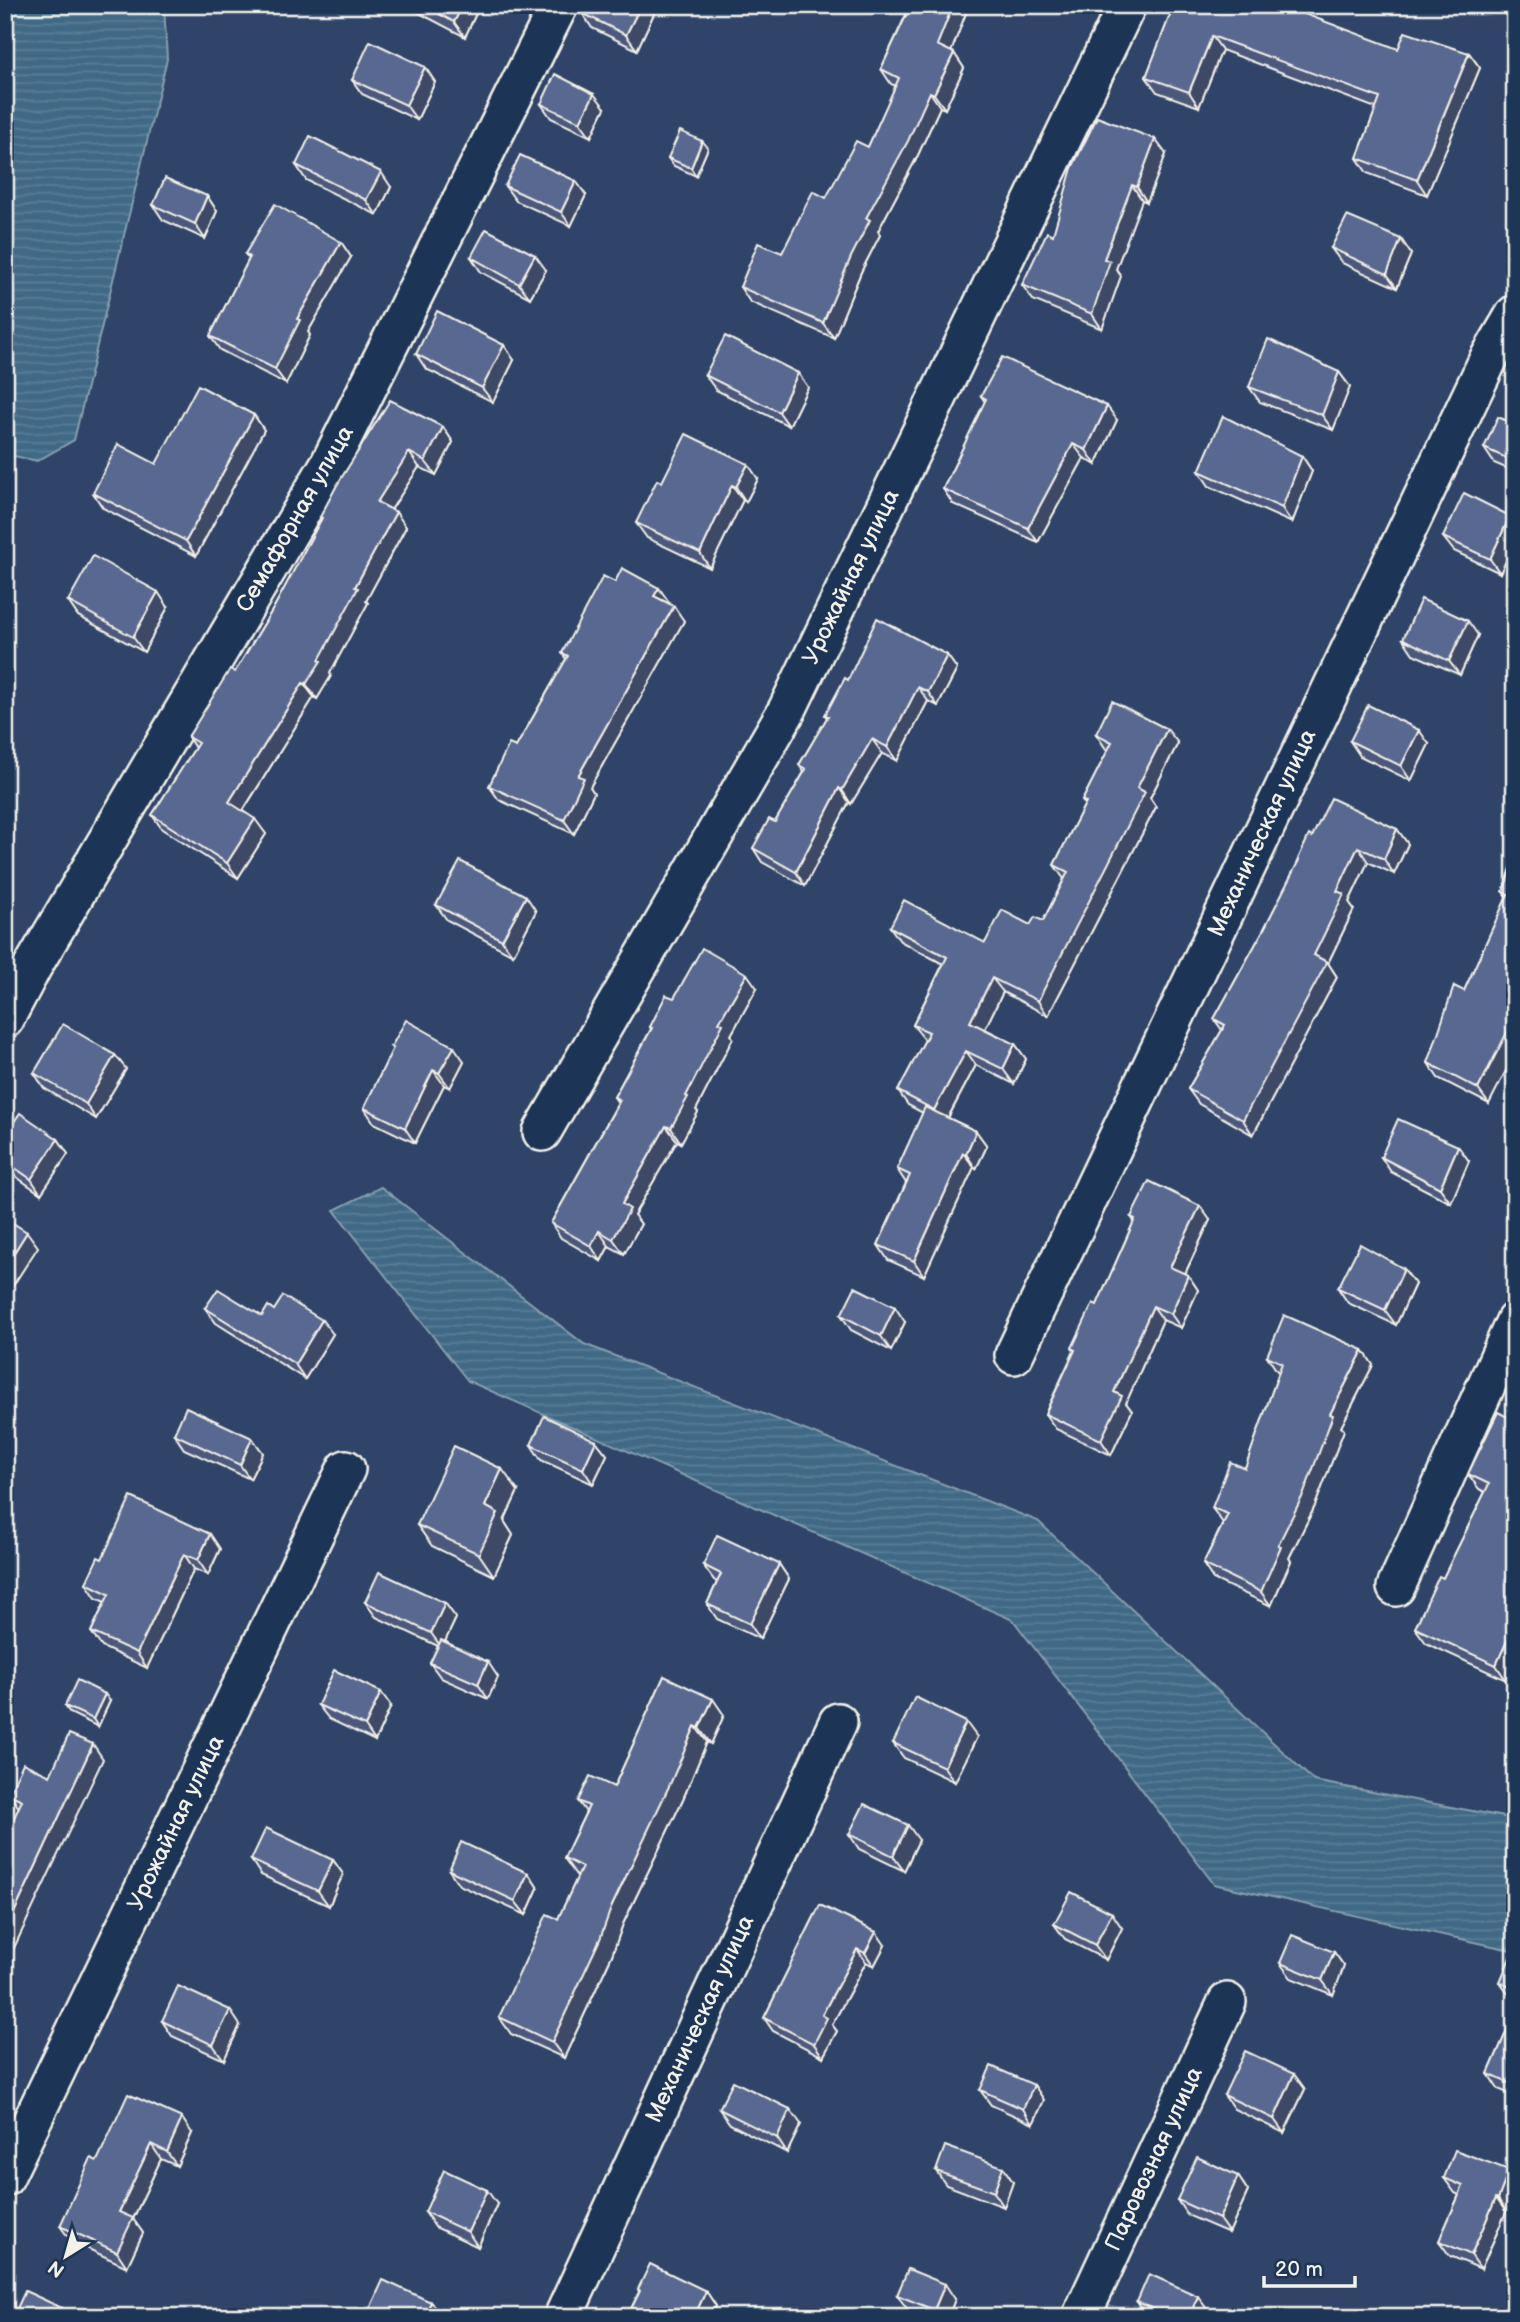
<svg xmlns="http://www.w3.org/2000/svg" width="1520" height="2322" viewBox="0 0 1520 2322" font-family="'Balsamiq Sans',sans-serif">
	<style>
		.water { fill: url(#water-rules); stroke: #879fad; stroke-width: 2 }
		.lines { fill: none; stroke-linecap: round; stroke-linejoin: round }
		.minor-casing { stroke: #f4f1e8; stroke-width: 42 }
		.minor { stroke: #1d3557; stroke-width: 37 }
		.wall { fill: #4c597c; stroke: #f4f1e8; stroke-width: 2 }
		.shaded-wall { fill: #3e4965; stroke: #f4f1e8; stroke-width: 2 }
		.building { fill: #586890; stroke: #f4f1e8; stroke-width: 2 }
		.labels { text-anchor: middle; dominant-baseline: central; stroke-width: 5; stroke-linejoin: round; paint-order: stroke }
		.street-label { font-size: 23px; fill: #f4f1e8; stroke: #1d3557 }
	</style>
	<defs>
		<pattern id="water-rules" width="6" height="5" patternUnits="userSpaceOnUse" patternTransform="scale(1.75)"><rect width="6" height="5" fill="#3f6986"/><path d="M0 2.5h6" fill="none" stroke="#5b7f97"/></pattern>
	</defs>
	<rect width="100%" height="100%" fill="#2f4468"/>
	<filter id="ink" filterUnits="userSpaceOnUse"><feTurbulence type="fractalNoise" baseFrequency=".0143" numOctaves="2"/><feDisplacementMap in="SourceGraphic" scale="14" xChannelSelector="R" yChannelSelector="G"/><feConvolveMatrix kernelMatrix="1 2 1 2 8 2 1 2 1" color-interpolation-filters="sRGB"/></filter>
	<g filter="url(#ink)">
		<g class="water">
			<path d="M5,5H164L167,59L74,440L37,461L5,454Z"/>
			<path d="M381,1187L584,1344L1038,1521L1314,1781L1515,1819V1951L1214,1884L1013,1620L468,1381L334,1210Z"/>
		</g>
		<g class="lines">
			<g class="minor-casing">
				<g id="minor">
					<path d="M5,1019L33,966L330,463L559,5"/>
					<path d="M542,1132L787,710L1127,5"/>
					<path d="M1014,1355L1488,360L1515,314"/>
					<path d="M1396,1587L1515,1321"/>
					<path d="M5,2177L346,1469"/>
					<path d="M563,2317L838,1722"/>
					<path d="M1081,2317L1227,2002"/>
				</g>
			</g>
			<use href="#minor" class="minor"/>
		</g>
		<g class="wall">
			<path d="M404,5H480L465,37Z"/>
			<path d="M658,5L637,50L592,28L582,13Z"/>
			<path d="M910,5H969L951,52L954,53L964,68L945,109L940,107L918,155L878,231L880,235L861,272L834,338L750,302L740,287L782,253L868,147L896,86L891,84L881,69L910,6Z"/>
			<path d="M1174,5L1398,49L1469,53L1480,68L1427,195L1367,173L1357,158L1376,108L1222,50L1199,107L1157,92L1146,77Z"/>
			<path d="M425,67L435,82L417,120L362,94L352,80Z"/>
			<path d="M541,104L605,108L591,137L551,118Z"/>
			<path d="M702,141L708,148L696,176L674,166L668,158Z"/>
			<path d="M1166,154L1147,202L1142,200L1116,269L1121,276L1102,329L1033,300L1022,285L1053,235Z"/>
			<path d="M296,165L391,187L377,215L306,180Z"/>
			<path d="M505,186L586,195L571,226L516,201Z"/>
			<path d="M207,196L217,211L205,239L163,220L153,205Z"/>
			<path d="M1401,239L1411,254L1397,288L1342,263L1331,248Z"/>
			<path d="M341,242L351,257L308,332L310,335L286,384L220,350L210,336L249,259L245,254Z"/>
			<path d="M471,257L546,270L530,298L481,272Z"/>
			<path d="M416,354L514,360L493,402L426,369Z"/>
			<path d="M1339,372L1350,387L1333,430L1260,402L1249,387Z"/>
			<path d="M705,375L808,387L789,426L716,390Z"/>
			<path d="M981,396L1117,420L1096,465L1084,458L1038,542L953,504L943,489L985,402Z"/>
			<path d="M254,415L264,430L196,556L103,508L93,493L156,464Z"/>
			<path d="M1515,424V472L1494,463L1484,448Z"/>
			<path d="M443,427L453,442L436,475L419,467L391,510L406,527L366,601L368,603L330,673L331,676L317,699L314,697L243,811L266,834L238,878L162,829L152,815L195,748L188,737L235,672L273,609L322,520L320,517Z"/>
			<path d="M1302,456L1312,471L1292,523L1209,486L1199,471Z"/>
			<path d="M758,479L746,502L743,500L710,568L647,538L636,523L662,482Z"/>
			<path d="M1515,522L1500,573L1454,551L1443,537Z"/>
			<path d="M615,582L669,602L668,603L684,621L590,787L594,793L574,834L499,800L489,786L516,747L566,659L562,653Z"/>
			<path d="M68,601L168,607L144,652L78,616Z"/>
			<path d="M1478,635L1460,675L1413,654L1403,639Z"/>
			<path d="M947,655L957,669L938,706L928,701L897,761L882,753L851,804L849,802L805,886L762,862L753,848L775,822L804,772L799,765L827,718L825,715L848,680Z"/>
			<path d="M1096,734L1178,743L1150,798L1156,807L1048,1016L1003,992L985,1029L1015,1044L1026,1059L1014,1084L976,1065L948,1118L976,1131L987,1146L976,1169L974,1167L924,1276L888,1260L878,1245L906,1183L897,1169L923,1113L908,1105L898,1091L925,1040L913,1025L943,964L900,941L890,927L985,943L1043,921L1064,879L1054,865L1085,804L1082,801L1108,750L1106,749Z"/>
			<path d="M1350,741L1429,744L1411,781L1360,756Z"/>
			<path d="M1397,829L1408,844L1394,874L1368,862L1349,902L1354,909L1328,963L1337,977L1253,1135L1199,1104L1188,1089L1222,1030L1214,1019L1264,929L1299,861L1298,859L1312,837Z"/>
			<path d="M1515,857L1489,1104L1438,1078L1428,1063L1464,991L1507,897L1503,892Z"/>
			<path d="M436,905L536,911L513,955L447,920Z"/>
			<path d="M757,988L731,1035L733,1038L696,1110L698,1112L681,1143L677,1141L634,1215L641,1224L624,1254L609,1246L601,1261L561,1238L551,1223L618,1103L614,1097L651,1029L650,1027L674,998Z"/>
			<path d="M391,1047L464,1061L450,1088L444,1085L415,1143L374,1123L364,1108L393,1049Z"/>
			<path d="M115,1055L126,1069L96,1119L44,1088L34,1073Z"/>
			<path d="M5,1135L58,1139L68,1154L41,1194L5,1169Z"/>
			<path d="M1381,1157L1469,1161L1451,1203L1391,1172Z"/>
			<path d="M1131,1217L1210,1220L1185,1274L1188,1275L1198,1290L1181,1328L1163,1320L1126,1403L1132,1411L1111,1455L1056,1429L1045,1414L1074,1351L1072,1348L1097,1305L1134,1221Z"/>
			<path d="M1404,1269L1415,1284L1396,1325L1348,1303L1338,1288Z"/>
			<path d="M205,1308L262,1316L274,1310L333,1334L305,1379L216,1323Z"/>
			<path d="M841,1315L905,1322L891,1351L851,1330Z"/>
			<path d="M1363,1350L1373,1365L1341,1427L1344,1430L1314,1508L1289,1558L1291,1561L1271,1606L1213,1579L1203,1564L1223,1523L1212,1508L1245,1468L1279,1372L1277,1371L1267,1356Z"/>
			<path d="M1511,1419L1506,1680L1426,1643L1415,1628L1443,1578L1485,1492L1479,1489L1468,1474Z"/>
			<path d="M174,1434L252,1438L263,1453L250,1479L184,1449Z"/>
			<path d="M596,1441L607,1455L593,1484L541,1460L531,1445Z"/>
			<path d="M518,1491L504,1521L513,1535L494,1576L432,1546L417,1525Z"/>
			<path d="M210,1534L220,1549L208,1575L194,1569L147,1668L102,1647L91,1632L105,1602L96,1598L86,1583L102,1559Z"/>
			<path d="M779,1564L789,1579L760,1639L717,1619L707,1604L717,1582L714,1580L703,1565Z"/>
			<path d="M365,1602L445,1603L456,1618L445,1641L498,1677L488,1699L441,1678L430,1663L438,1646L376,1617Z"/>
			<path d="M664,1676L724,1715L711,1744L707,1742L683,1799L623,1924L612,1955L564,2058L511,2034L499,2017L558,1919L578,1876L576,1875L564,1858L586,1812L578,1801L614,1787Z"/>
			<path d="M110,1701L98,1727L70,1713L65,1706Z"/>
			<path d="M318,1705L391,1706L375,1741L329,1719Z"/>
			<path d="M977,1737L955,1782L904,1758L893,1743Z"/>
			<path d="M103,1759L19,1808L9,1794L50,1776Z"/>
			<path d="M849,1834L919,1840L904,1871L859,1849Z"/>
			<path d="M251,1860H333L343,1874L329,1906L261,1875Z"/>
			<path d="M449,1870L528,1873L538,1888L526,1915L459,1885Z"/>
			<path d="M820,1905L885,1945L874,1966L866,1962L832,2025L837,2031L823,2057L773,2031L764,2018Z"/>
			<path d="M1054,1924L1122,1928L1106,1960L1065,1939Z"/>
			<path d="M1334,1952L1344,1966L1333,1995L1291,1978L1280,1963Z"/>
			<path d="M1515,1956V1999L1511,1997L1500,1982Z"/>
			<path d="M1515,2012V2096L1498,2089L1488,2074Z"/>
			<path d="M162,2021L240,2025L224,2060L172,2036Z"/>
			<path d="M1034,2085L1044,2100L1033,2124L991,2105L980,2090Z"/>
			<path d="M1305,2089L1284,2133L1234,2109L1224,2095Z"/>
			<path d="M719,2109L801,2124L787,2153L730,2124Z"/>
			<path d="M192,2133L177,2166L161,2159L133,2219L143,2233L127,2267L71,2241L60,2226L97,2161Z"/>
			<path d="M936,2171L1013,2182L1004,2207L946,2185Z"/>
			<path d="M1238,2176L1248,2191L1229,2233L1187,2215L1177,2200Z"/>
			<path d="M1444,2178L1515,2179L1508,2213L1506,2212L1481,2269L1450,2256L1439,2241L1459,2195L1455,2193Z"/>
			<path d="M497,2204L478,2247L435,2227L425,2212Z"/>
			<path d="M638,2289L706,2291L716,2306L711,2317H627L639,2292Z"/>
			<path d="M897,2295L955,2299L948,2317H925L908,2310Z"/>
			<path d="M1137,2302L1208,2311L1205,2317L1147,2316Z"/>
		</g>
		<g class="shaded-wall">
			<path d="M463,5H480L465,37L454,22Z"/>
			<path d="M641,5H658L637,50L626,35Z"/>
			<path d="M953,5H969L948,60L937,45Z"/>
			<path d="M1212,36L1222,50L1199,107L1189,92Z"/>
			<path d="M954,53L964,68L945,109L934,94Z"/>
			<path d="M1469,53L1480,68L1427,195L1417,180Z"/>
			<path d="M425,67L435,82L417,120L406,105Z"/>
			<path d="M930,92L940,107L918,155L878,231L880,235L861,272L834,338L823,323L866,218Z"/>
			<path d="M594,94L605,108L591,137L580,122Z"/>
			<path d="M1155,139L1166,154L1147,202L1137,187Z"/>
			<path d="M702,141L708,148L696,176L691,168Z"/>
			<path d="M381,172L391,187L377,215L366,200Z"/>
			<path d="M576,181L586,195L571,226L561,212Z"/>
			<path d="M1132,185L1142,200L1116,269L1121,276L1102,329L1092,314L1104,259Z"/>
			<path d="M207,196L217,211L205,239L195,224Z"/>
			<path d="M1401,239L1411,254L1397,288L1387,274Z"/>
			<path d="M341,242L351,257L308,332L310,335L286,384L275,369L297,319Z"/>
			<path d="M535,255L546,270L530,298L519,284Z"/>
			<path d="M504,345L514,360L493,402L482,388Z"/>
			<path d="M1339,372L1350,387L1333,430L1322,415Z"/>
			<path d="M798,373L808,387L789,426L779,412Z"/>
			<path d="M1107,406L1117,420L1096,465L1086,450Z"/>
			<path d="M254,415L264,430L196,556L186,541Z"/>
			<path d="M443,427L453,442L436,475L425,461Z"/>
			<path d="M1073,444L1084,458L1038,542L1028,528Z"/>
			<path d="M409,452L419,467L387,516L377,502Z"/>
			<path d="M1302,456L1312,471L1292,523L1282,508Z"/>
			<path d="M748,464L758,479L746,502L736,487Z"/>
			<path d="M732,485L743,500L710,568L700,553Z"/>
			<path d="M396,512L406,527L366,601L368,603L330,673L331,676L317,699L306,684L355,587Z"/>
			<path d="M1510,516L1515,522V543L1500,573L1490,559Z"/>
			<path d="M659,588L669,602L664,610L654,596Z"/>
			<path d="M158,592L168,607L144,652L133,637Z"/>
			<path d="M674,606L684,621L590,787L594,793L574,834L564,820L578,776Z"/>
			<path d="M1468,621L1478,635L1460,675L1449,661Z"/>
			<path d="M947,655L957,669L938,706L928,692Z"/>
			<path d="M303,683L314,697L239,817L229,802Z"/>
			<path d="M918,687L928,701L897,761L887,747Z"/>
			<path d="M1167,729L1178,743L1150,798L1156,807L1048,1016L1038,1001L1137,788Z"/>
			<path d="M1419,730L1429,744L1411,781L1401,766Z"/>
			<path d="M872,739L882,753L851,804L842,790Z"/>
			<path d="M839,788L849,802L805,886L796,872Z"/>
			<path d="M255,819L266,834L238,878L227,863Z"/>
			<path d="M1397,829L1408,844L1394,874L1384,859Z"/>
			<path d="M1358,847L1368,862L1349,902L1354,909L1328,963L1337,977L1253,1135L1243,1120L1314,955L1337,891Z"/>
			<path d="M526,896L536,911L513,955L502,940Z"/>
			<path d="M747,974L757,988L731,1035L733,1038L696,1110L698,1112L681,1143L671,1128L719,1022Z"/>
			<path d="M992,978L1003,992L981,1037L970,1022Z"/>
			<path d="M1515,1014V1053L1489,1104L1478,1089Z"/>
			<path d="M1015,1044L1026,1059L1014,1084L1003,1069Z"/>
			<path d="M454,1047L464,1061L450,1088L439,1073Z"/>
			<path d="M966,1051L976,1065L944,1125L934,1110Z"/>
			<path d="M115,1055L126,1069L96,1119L86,1104Z"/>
			<path d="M433,1070L444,1085L415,1143L405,1128Z"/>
			<path d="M666,1126L677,1141L634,1215L641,1224L624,1254L613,1239L622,1204Z"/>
			<path d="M976,1131L987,1146L976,1169L966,1154Z"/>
			<path d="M58,1139L68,1154L41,1194L31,1179Z"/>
			<path d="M1458,1146L1469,1161L1451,1203L1440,1188Z"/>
			<path d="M963,1153L974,1167L924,1276L914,1261Z"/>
			<path d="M1200,1206L1210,1220L1181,1282L1170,1267Z"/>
			<path d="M599,1231L609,1246L601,1261L591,1246Z"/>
			<path d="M27,1232L38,1247L5,1298V1267Z"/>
			<path d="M1404,1269L1415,1284L1396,1325L1385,1310Z"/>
			<path d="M1188,1275L1198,1290L1181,1328L1171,1314Z"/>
			<path d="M1153,1306L1163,1320L1126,1403L1132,1411L1111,1455L1101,1440L1114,1392Z"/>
			<path d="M895,1307L905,1322L891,1351L881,1336Z"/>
			<path d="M322,1320L333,1334L305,1379L295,1364Z"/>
			<path d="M1363,1350L1373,1365L1341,1427L1344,1430L1314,1508L1289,1558L1291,1561L1271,1606L1261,1592L1278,1545L1330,1414Z"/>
			<path d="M252,1438L263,1453L250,1479L240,1465Z"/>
			<path d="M596,1441L607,1455L593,1484L583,1469Z"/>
			<path d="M502,1469L518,1491L504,1521L513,1535L494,1576L479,1554L485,1506Z"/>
			<path d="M210,1534L220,1549L208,1575L198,1560Z"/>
			<path d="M184,1554L194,1569L147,1668L137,1653Z"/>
			<path d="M779,1564L789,1579L760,1639L750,1624Z"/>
			<path d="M445,1603L456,1618L442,1648L431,1633Z"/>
			<path d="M1515,1623V1661L1506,1680L1496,1665Z"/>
			<path d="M488,1662L498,1677L488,1699L478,1684Z"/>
			<path d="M381,1692L391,1706L375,1741L365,1726Z"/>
			<path d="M105,1694L110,1701L98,1727L93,1719Z"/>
			<path d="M713,1699L724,1715L711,1744L699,1728Z"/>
			<path d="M966,1722L977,1737L955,1782L944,1767Z"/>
			<path d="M695,1726L707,1742L683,1799L623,1924L612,1955L564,2058L552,2042L611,1908Z"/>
			<path d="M93,1744L103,1759L5,1967V1932Z"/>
			<path d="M908,1825L919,1840L904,1871L893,1856Z"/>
			<path d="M333,1860L343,1874L329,1906L318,1891Z"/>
			<path d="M528,1873L538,1888L526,1915L515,1901Z"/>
			<path d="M1112,1913L1122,1928L1106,1960L1095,1945Z"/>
			<path d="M876,1932L885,1945L874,1966L865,1953Z"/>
			<path d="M857,1949L866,1962L832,2025L837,2031L823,2057L814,2044L822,2015Z"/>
			<path d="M1334,1952L1344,1966L1333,1995L1322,1980Z"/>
			<path d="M230,2010L240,2025L224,2060L213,2045Z"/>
			<path d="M1294,2074L1305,2089L1284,2133L1274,2119Z"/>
			<path d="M1034,2085L1044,2100L1033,2124L1023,2109Z"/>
			<path d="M790,2109L801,2124L787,2153L777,2138Z"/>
			<path d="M182,2118L192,2133L177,2166L167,2152Z"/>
			<path d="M151,2144L161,2159L133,2219L143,2233L127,2267L117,2252L119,2212Z"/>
			<path d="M1003,2167L1013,2182L1004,2207L994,2192Z"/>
			<path d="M1509,2170L1515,2179V2197L1508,2213L1498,2199Z"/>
			<path d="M1238,2176L1248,2191L1229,2233L1219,2219Z"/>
			<path d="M487,2190L497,2204L478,2247L468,2232Z"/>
			<path d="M1496,2198L1506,2212L1481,2269L1471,2255Z"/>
			<path d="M945,2284L955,2299L948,2317H939L934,2310Z"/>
			<path d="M706,2291L716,2306L711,2317H694Z"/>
			<path d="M1198,2296L1208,2311L1205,2317H1189Z"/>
			<path d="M431,2302L441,2316V2317H424Z"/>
			<path d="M62,2308L68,2317H57Z"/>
			<path d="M680,2310L684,2317H676Z"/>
		</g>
		<g class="building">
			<path d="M422,5H463L454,22Z"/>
			<path d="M586,5H641L626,35L582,13Z"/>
			<path d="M911,5H953L937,45L954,53L934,94L930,92L908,141L866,218L870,220L851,257L823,323L740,287L758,243L782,253L813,191L826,198L856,141L868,147L899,78L881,69Z"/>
			<path d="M1174,5H1281L1398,49L1405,32L1469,53L1417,180L1357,158L1380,98L1212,36L1189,92L1146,77Z"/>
			<path d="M370,41L425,67L406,105L352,80Z"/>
			<path d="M555,74L594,94L580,122L541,104Z"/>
			<path d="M1097,117L1155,139L1137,187L1132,185L1104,259L1110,261L1092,314L1022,285L1047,232L1053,235L1072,168Z"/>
			<path d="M680,131L702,141L691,168L668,158Z"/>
			<path d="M310,136L381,172L366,200L296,165Z"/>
			<path d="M520,155L576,181L561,212L505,186Z"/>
			<path d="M165,178L207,196L195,224L153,205Z"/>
			<path d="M275,204L341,242L297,319L300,320L275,369L210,336L250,257L245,254Z"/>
			<path d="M1347,216L1401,239L1387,274L1331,248Z"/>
			<path d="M486,229L535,255L519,284L471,257Z"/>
			<path d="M437,311L504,345L482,388L416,354Z"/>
			<path d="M725,336L798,373L779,412L705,375Z"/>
			<path d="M1268,339L1339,372L1322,415L1249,387Z"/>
			<path d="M1002,357L1107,406L1086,450L1073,444L1028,528L943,489L986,399L981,396Z"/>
			<path d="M198,385L254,415L186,541L93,493L118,444L156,464Z"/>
			<path d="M390,400L443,427L425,461L409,452L377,502L396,512L355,587L358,588L319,660L321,661L306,684L303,683L229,802L255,819L227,863L152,815L198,743L188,737L230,669L235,672L273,609L322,518L320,517L337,485Z"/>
			<path d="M1223,416L1302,456L1282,508L1199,471Z"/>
			<path d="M1498,417L1515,424V462L1484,448Z"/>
			<path d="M686,434L748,464L736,487L732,485L700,553L636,523L657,480L662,482Z"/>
			<path d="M1464,493L1510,516L1490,559L1443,537Z"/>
			<path d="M93,556L158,592L133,637L68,601Z"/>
			<path d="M622,568L659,588L654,596L674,606L578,776L584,778L564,820L489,786L509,744L516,747L568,656L562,653L603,576L615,582Z"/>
			<path d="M1421,599L1468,621L1449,661L1403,639Z"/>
			<path d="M877,618L947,655L928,692L918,687L887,747L872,739L842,790L839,788L796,872L753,848L769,819L775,822L806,769L799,765L828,716L825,715L845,678L848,680Z"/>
			<path d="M1112,701L1167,729L1137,788L1145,792L1038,1001L992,978L970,1022L1015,1044L1003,1069L966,1051L934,1110L898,1091L929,1032L913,1025L947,957L890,927L904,900L985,943L1002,910L1030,925L1035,917L1043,921L1068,872L1054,865L1086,802L1082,801L1112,742L1096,734Z"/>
			<path d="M1368,705L1419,730L1401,766L1350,741Z"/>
			<path d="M1331,798L1397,829L1384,859L1358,847L1337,891L1344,894L1314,955L1327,962L1243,1120L1188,1089L1225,1025L1214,1019L1264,929L1299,860L1298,859L1309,835L1312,837Z"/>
			<path d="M1515,857V1014L1513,1018L1514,1019L1478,1089L1428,1063L1454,986L1464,991L1508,894L1503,892Z"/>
			<path d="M460,861L526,896L502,940L436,905Z"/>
			<path d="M702,948L747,974L719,1022L723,1024L686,1096L688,1097L671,1128L666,1126L622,1204L630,1209L613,1239L599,1231L591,1246L551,1223L620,1100L614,1097L652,1028L650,1027L666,995L674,998Z"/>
			<path d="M406,1020L454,1047L439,1073L433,1070L405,1128L364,1108L393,1048L391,1047Z"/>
			<path d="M63,1024L115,1055L86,1104L34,1073Z"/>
			<path d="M925,1107L976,1131L966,1154L963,1153L914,1261L878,1245L910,1175L897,1169Z"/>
			<path d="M20,1113L58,1139L31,1179L5,1161V1135Z"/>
			<path d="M1398,1119L1458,1146L1440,1188L1381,1157Z"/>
			<path d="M1149,1181L1200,1206L1170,1267L1188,1275L1171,1314L1153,1306L1114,1392L1122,1396L1101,1440L1045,1414L1075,1350L1072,1348L1093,1303L1097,1305L1135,1219L1131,1217Z"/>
			<path d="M5,1218L27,1232L5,1267Z"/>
			<path d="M1360,1244L1404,1269L1385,1310L1338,1288Z"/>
			<path d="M855,1287L895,1307L881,1336L841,1315Z"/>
			<path d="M218,1289L262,1316L268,1306L274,1310L283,1296L322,1320L295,1364L205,1308Z"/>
			<path d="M1284,1315L1363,1350L1330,1414L1333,1415L1304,1493L1278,1545L1281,1546L1261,1592L1203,1564L1228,1514L1212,1508L1230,1462L1245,1468L1282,1363L1267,1356Z"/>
			<path d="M186,1407L252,1438L240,1465L174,1434Z"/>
			<path d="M1498,1412L1511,1419L1515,1412V1602L1511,1609L1515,1610V1623L1496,1665L1415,1628L1439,1576L1443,1578L1489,1484L1468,1474Z"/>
			<path d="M544,1416L596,1441L583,1469L531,1445Z"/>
			<path d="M454,1446L502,1469L485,1506L498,1513L479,1554L417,1525Z"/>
			<path d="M131,1497L210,1534L198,1560L184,1554L137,1653L91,1632L109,1594L86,1583L98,1557L102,1559Z"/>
			<path d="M717,1535L779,1564L750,1624L707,1604L721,1574L703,1565Z"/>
			<path d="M379,1572L445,1603L431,1633L365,1602Z"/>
			<path d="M441,1640L488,1662L478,1684L430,1663Z"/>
			<path d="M334,1670L381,1692L365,1726L318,1705Z"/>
			<path d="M664,1676L713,1699L699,1728L695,1726L671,1782L611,1908L600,1939L552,2042L499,2017L547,1914L558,1919L582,1867L564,1858L589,1806L578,1801L590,1776L614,1787Z"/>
			<path d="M77,1680L105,1694L93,1719L65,1706Z"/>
			<path d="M915,1697L966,1722L944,1767L893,1743Z"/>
			<path d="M69,1734L93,1744L5,1932V1838L22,1800L9,1794L23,1763L50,1776Z"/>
			<path d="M864,1804L908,1825L893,1856L849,1834Z"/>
			<path d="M266,1828L333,1860L318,1891L251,1860Z"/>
			<path d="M461,1842L528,1873L515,1901L449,1870Z"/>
			<path d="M1071,1892L1112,1913L1095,1945L1054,1924Z"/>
			<path d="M820,1905L876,1932L865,1953L857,1949L822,2015L827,2018L814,2044L764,2018Z"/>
			<path d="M1292,1935L1334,1952L1322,1980L1280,1963Z"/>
			<path d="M1511,1955L1515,1956V1988L1500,1982Z"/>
			<path d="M178,1986L230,2010L213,2045L162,2021Z"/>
			<path d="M1515,2012V2086L1488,2074Z"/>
			<path d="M1245,2051L1294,2074L1274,2119L1224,2095Z"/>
			<path d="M991,2066L1034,2085L1023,2109L980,2090Z"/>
			<path d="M733,2081L790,2109L777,2138L719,2109Z"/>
			<path d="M128,2094L182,2118L167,2152L151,2144L119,2212L133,2218L117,2252L60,2226L91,2158L97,2161Z"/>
			<path d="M945,2146L1003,2167L994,2192L936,2171Z"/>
			<path d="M1455,2150L1509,2170L1498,2199L1496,2198L1471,2255L1439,2241L1463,2186L1444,2178Z"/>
			<path d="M1197,2157L1238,2176L1219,2219L1177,2200Z"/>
			<path d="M444,2170L487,2190L468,2232L425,2212Z"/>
			<path d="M650,2264L706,2291L694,2317L680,2310L676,2317H627L640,2291L638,2289Z"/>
			<path d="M908,2269L945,2284L934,2310L897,2295Z"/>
			<path d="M1149,2274L1198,2296L1189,2317H1171L1137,2302Z"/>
			<path d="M383,2280L431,2302L424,2317H366Z"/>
			<path d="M25,2291L62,2308L57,2317H13Z"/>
		</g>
	</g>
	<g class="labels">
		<g class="street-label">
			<text transform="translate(295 519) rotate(-60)">Семафорная улица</text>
			<text transform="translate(851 577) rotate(-64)">Урожайная улица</text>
			<text transform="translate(1262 833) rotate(-65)">Механическая улица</text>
			<text transform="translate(176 1823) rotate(-64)">Урожайная улица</text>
			<text transform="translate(700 2019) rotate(-65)">Механическая улица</text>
			<text transform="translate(1154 2159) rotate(-65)">Паровозная улица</text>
		</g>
	</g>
	<rect width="1520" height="2322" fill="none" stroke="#1d3557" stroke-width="28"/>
	<rect x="14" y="14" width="1492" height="2294" fill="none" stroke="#f4f1e8" stroke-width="2.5" filter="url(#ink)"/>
	<g transform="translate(66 2256) rotate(217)" stroke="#1d3557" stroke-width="5" paint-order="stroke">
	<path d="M0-5L12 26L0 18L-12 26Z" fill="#f4f1e8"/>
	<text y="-10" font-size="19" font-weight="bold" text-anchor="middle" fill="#f4f1e8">N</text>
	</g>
	<path d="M1264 2276v10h91v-10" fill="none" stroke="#f4f1e8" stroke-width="3.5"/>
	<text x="1275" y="2276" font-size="21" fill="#f4f1e8" stroke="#1d3557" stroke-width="5" paint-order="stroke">20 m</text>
</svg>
